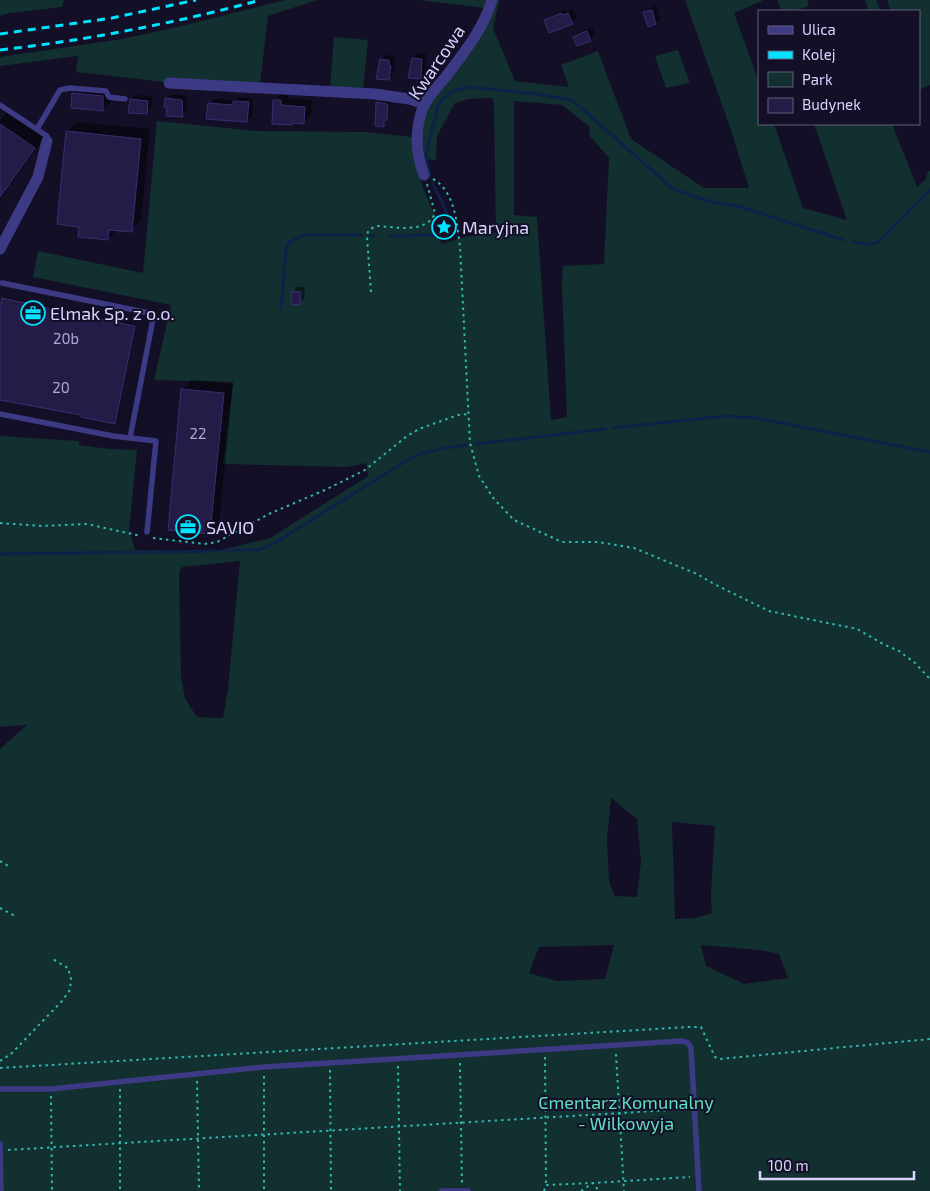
<svg xmlns="http://www.w3.org/2000/svg" width="930" height="1191" viewBox="0 0 930 1191" font-family="'Exo 2',sans-serif">
	<style>
		.green { fill: #12302f; fill-rule: evenodd }
		.shadow { fill: #0007 }
		.lines { fill: none; stroke-linecap: round; stroke-linejoin: round }
		.stream { stroke: #0c2248; stroke-width: 3 }
		.building { fill: #241b47; stroke: #3b2d73 }
		.path { stroke: #2fb8b0; stroke-width: 2; stroke-dasharray: 2.5 4; stroke-linecap: butt }
		.service { stroke: #3d3a85; stroke-width: 5.5 }
		.minor { stroke: #3d3a85; stroke-width: 11 }
		.rail { stroke: #00e5ff; stroke-width: 3; stroke-dasharray: 8 6; stroke-linecap: butt }
		.labels { text-anchor: middle; dominant-baseline: central; stroke-width: 4; stroke-linejoin: round; paint-order: stroke }
		.number-label { font-size: 15px; fill: #aca6d1 }
		.street-label { font-size: 18px; fill: #d9d4ff; stroke: #130f26 }
		.poi-label { font-size: 18px; fill: #d9d4ff; stroke: #130f26; text-anchor: start }
		.park-label { font-size: 18px; fill: #5fe0c0; stroke: #130f26 }
	</style>
	<rect width="100%" height="100%" fill="#130f26"/>
	<g class="green">
		<path d="M0,0H64L62,7L9,13L0,16Z"/>
		<path d="M285,0H317L268,16L260,84L170,80L164,82L76,72L78,56L0,66V57L122,39L177,27Z"/>
		<path d="M419,0H486L484,8Z"/>
		<path d="M496,0H502L499,1L493,28L515,81L569,87L561,65L598,51L631,139L704,188H749L731,130L685,0H761L762,1L734,13L759,82V124H774L803,208L847,220L814,124H892L917,187L926,179L928,171H930V1191H0V749L27,725L0,727V436L79,441V445L110,449L137,450L129,530L135,550L217,551L270,538L368,476L366,463L347,467L223,464L233,382L154,380L171,305L33,277L38,251L143,273L157,121L257,131L365,132L413,137C414,163 424,197 438,219L436,230L442,244L463,237L496,233L494,105L492,98L469,99L455,103L437,136L436,160L422,159L420,142L428,104ZM514,101L562,105L590,127L589,135L609,158L604,264L563,266L562,286L567,417L551,420L537,217L514,215ZM240,561L228,689L223,718L197,717L185,699L181,676L179,573L182,567ZM611,798L637,819L641,862L637,897L615,896L609,882L607,840ZM672,822L715,826L711,895L712,913L696,918L675,919ZM614,945L605,979L557,981L529,973L539,947ZM701,945L759,950L779,954L788,978L744,984L706,966Z"/>
		<path d="M777,0H807L809,6L795,11H782Z"/>
		<path d="M865,0H876L881,11H869Z"/>
		<path d="M887,0H930V85L919,90V11H891Z"/>
		<path d="M334,37L368,40L363,89L330,88Z"/>
		<path d="M678,50L690,83L666,88L655,56Z"/>
	</g>
	<g class="shadow">
		<path d="M656,6L660,19L656,23L645,13L650,8Z"/>
		<path d="M566,9L567,12L573,9L577,18L572,22L546,21L550,16Z"/>
		<path d="M592,27L595,35L591,39L577,45L575,37L579,33Z"/>
		<path d="M418,53L426,54L425,73L421,78L410,76L413,58Z"/>
		<path d="M386,55L394,56L393,61H395L393,74L389,79L381,60Z"/>
		<path d="M81,86L110,89V103L102,110L73,94Z"/>
		<path d="M281,93H288V98L312,100L311,115L304,122L274,101Z"/>
		<path d="M171,94L186,96L187,111L182,116L168,105L166,99Z"/>
		<path d="M135,95L152,96L151,108L146,113L131,99Z"/>
		<path d="M239,97L253,98L252,116L247,120L210,104L214,99L235,100Z"/>
		<path d="M380,101L390,102L389,117L386,119L383,125L378,103Z"/>
		<path d="M7,112L44,138L0,199V120Z"/>
		<path d="M77,122L150,129L141,220L131,230L118,229L108,239L80,225L67,132Z"/>
		<path d="M298,287H305L304,299L299,304L293,291Z"/>
		<path d="M5,297L136,324L117,421L115,423L83,414L0,399V314L3,299Z"/>
		<path d="M192,380L233,384L219,523L209,533L182,390Z"/>
	</g>
	<g class="lines">
		<g class="stream">
			<path d="M430,174L427,165L426,154L438,106L443,99L451,92L468,87L537,94L572,100L673,189L711,202L738,206L843,240"/>
			<path d="M370,236H375"/>
			<path d="M390,236L442,235C446,233 449,231 450,226C451,217 437,193 433,184"/>
			<path d="M853,242L872,244L880,241L930,190"/>
			<path d="M281,309L286,249L289,242L304,235H362"/>
			<path d="M613,428L725,416L756,418L930,452"/>
			<path d="M475,444L605,429"/>
			<path d="M223,550H258L273,544L411,458C429,450 447,448 466,445"/>
			<path d="M157,552L217,551"/>
			<path d="M0,554L152,552"/>
		</g>
	</g>
	<g class="building">
		<path d="M652,10L656,24L648,27L643,12Z"/>
		<path d="M561,13L562,15L568,13L573,24L549,33L544,20Z"/>
		<path d="M587,31L591,41L577,46L573,37Z"/>
		<path d="M412,58L422,59L421,79L408,78Z"/>
		<path d="M380,59L389,60V65L391,66L389,80L376,79Z"/>
		<path d="M72,93L103,96V111L71,108Z"/>
		<path d="M165,98L182,100L183,117L166,116L167,107H164Z"/>
		<path d="M130,99L148,101L147,114L128,113Z"/>
		<path d="M273,100H281V105L305,107L304,124L292,123V125L272,124Z"/>
		<path d="M233,101L249,102L247,122L206,119L208,103L233,105Z"/>
		<path d="M376,102L388,104L387,120H384V127L375,126Z"/>
		<path d="M0,124L35,148L0,197Z"/>
		<path d="M66,131L141,139L132,232L109,230L108,240L78,237L79,227L57,224Z"/>
		<path d="M292,291L301,292L300,305L291,304Z"/>
		<path d="M2,298L135,326L115,424L81,417V415L0,400V307Z"/>
		<path d="M181,389L224,393L210,534L168,530Z"/>
	</g>
	<g class="lines">
		<g class="path">
			<path d="M433,179C455,191 457,224 460,247L470,443L479,476L494,499L514,520L562,542H598L634,548L697,574L714,584L769,611L857,629L883,644L899,651L915,663L930,679"/>
			<path d="M371,292L367,237C367,230 371,228 378,226C395,227 427,234 435,213L427,184"/>
			<path d="M0,523L42,526L87,524L141,536"/>
			<path d="M153,538L204,544L217,542L271,513L325,490L365,470L407,436L419,429L458,415L468,414"/>
			<path d="M0,861L10,867"/>
			<path d="M0,908L15,916"/>
			<path d="M616,1054L624,1191"/>
			<path d="M545,1057L546,1185"/>
			<path d="M0,1061L11,1054L62,1001L70,990L71,979L68,968L51,958"/>
			<path d="M460,1063L462,1184"/>
			<path d="M398,1066L400,1191"/>
			<path d="M0,1068L689,1027H701L715,1057L719,1059L930,1039"/>
			<path d="M330,1070L331,1191"/>
			<path d="M264,1076V1191"/>
			<path d="M197,1081L199,1191"/>
			<path d="M120,1089V1191"/>
			<path d="M51,1096L52,1191"/>
			<path d="M8,1150L687,1109"/>
			<path d="M544,1191L546,1185L593,1183L599,1191"/>
			<path d="M581,1191L593,1183L690,1177"/>
		</g>
		<g class="service">
			<path d="M0,105L47,136V141"/>
			<path d="M37,129L60,90L70,88L106,91L109,97L125,99"/>
			<path d="M2,283L154,314L130,438"/>
			<path d="M0,414L113,436L156,441L147,532"/>
			<path d="M0,1089H51L264,1067L682,1041L688,1043L691,1048L699,1191"/>
			<path d="M0,1144L1,1191"/>
			<path d="M442,1191H468"/>
		</g>
		<g class="minor">
			<path d="M169,83L375,94L409,99L425,104"/>
			<path d="M424,175C416,154 415,131 422,110C426,99 436,88 444,79C463,54 483,30 492,0"/>
			<path d="M0,249L38,177L47,141"/>
		</g>
		<g class="rail">
			<path d="M0,34L112,18L196,0"/>
			<path d="M0,50C88,40 175,23 261,0"/>
		</g>
	</g>
	<defs>
		<g id="sight-ring" transform="scale(1.25)"><circle r="9.5" fill="#130f26" stroke="#00e5ff" stroke-width="1.5"/><path d="M0-6L1.8-2.2L6-1.7L2.9 1.2L3.7 5.4L0 3.3L-3.7 5.4L-2.9 1.2L-6-1.7L-1.8-2.2Z" fill="#00e5ff"/></g>
		<g id="office-ring" transform="scale(1.25)"><circle r="9.5" fill="#130f26" stroke="#00e5ff" stroke-width="1.5"/><path d="M-6-3h4V-5.5h4V-3h4V5H-6ZM-1-4.5V-3h2v-1.5ZM-6 0V1H6V0Z" fill="#00e5ff"/></g>
	</defs>
	<g fill-rule="evenodd">
		<use href="#sight-ring" x="444" y="227"/>
		<use href="#office-ring" x="33" y="313"/>
		<use href="#office-ring" x="188" y="527"/>
	</g>
	<g class="labels">
		<g class="number-label">
			<text x="66" y="338">20b</text>
			<text x="61" y="387">20</text>
			<text x="198" y="433">22</text>
		</g>
		<g class="street-label">
			<text transform="translate(436 62) rotate(-56)">Kwarcowa</text>
		</g>
		<g class="poi-label">
			<text x="462" y="227">Maryjna</text>
			<text x="50" y="313">Elmak Sp. z o.o.</text>
			<text x="206" y="527">SAVIO</text>
		</g>
		<g class="park-label">
			<text x="626" y="1102">Cmentarz Komunalny<tspan x="626" dy="21">- Wilkowyja</tspan></text>
		</g>
	</g>
	<rect x="758" y="10" width="162" height="115" fill="#130f26" stroke="#625e7d"/>
	<rect x="768" y="26" width="25" height="8" fill="#3d3a85" stroke="#625e7d"/>
	<text x="802" y="35" font-size="15" fill="#d9d4ff">Ulica</text>
	<rect x="768" y="51" width="25" height="8" fill="#00e5ff" stroke="#625e7d"/>
	<text x="802" y="60" font-size="15" fill="#d9d4ff">Kolej</text>
	<rect x="768" y="72" width="25" height="15" fill="#12302f" stroke="#625e7d"/>
	<text x="802" y="85" font-size="15" fill="#d9d4ff">Park</text>
	<rect x="768" y="98" width="25" height="15" fill="#241b47" stroke="#625e7d"/>
	<text x="802" y="110" font-size="15" fill="#d9d4ff">Budynek</text>
	<path d="M760 1171v8h154v-8" fill="none" stroke="#d9d4ff" stroke-width="2.5"/>
	<text x="768" y="1171" font-size="15" fill="#d9d4ff" stroke="#130f26" stroke-width="4" paint-order="stroke">100 m</text>
</svg>
